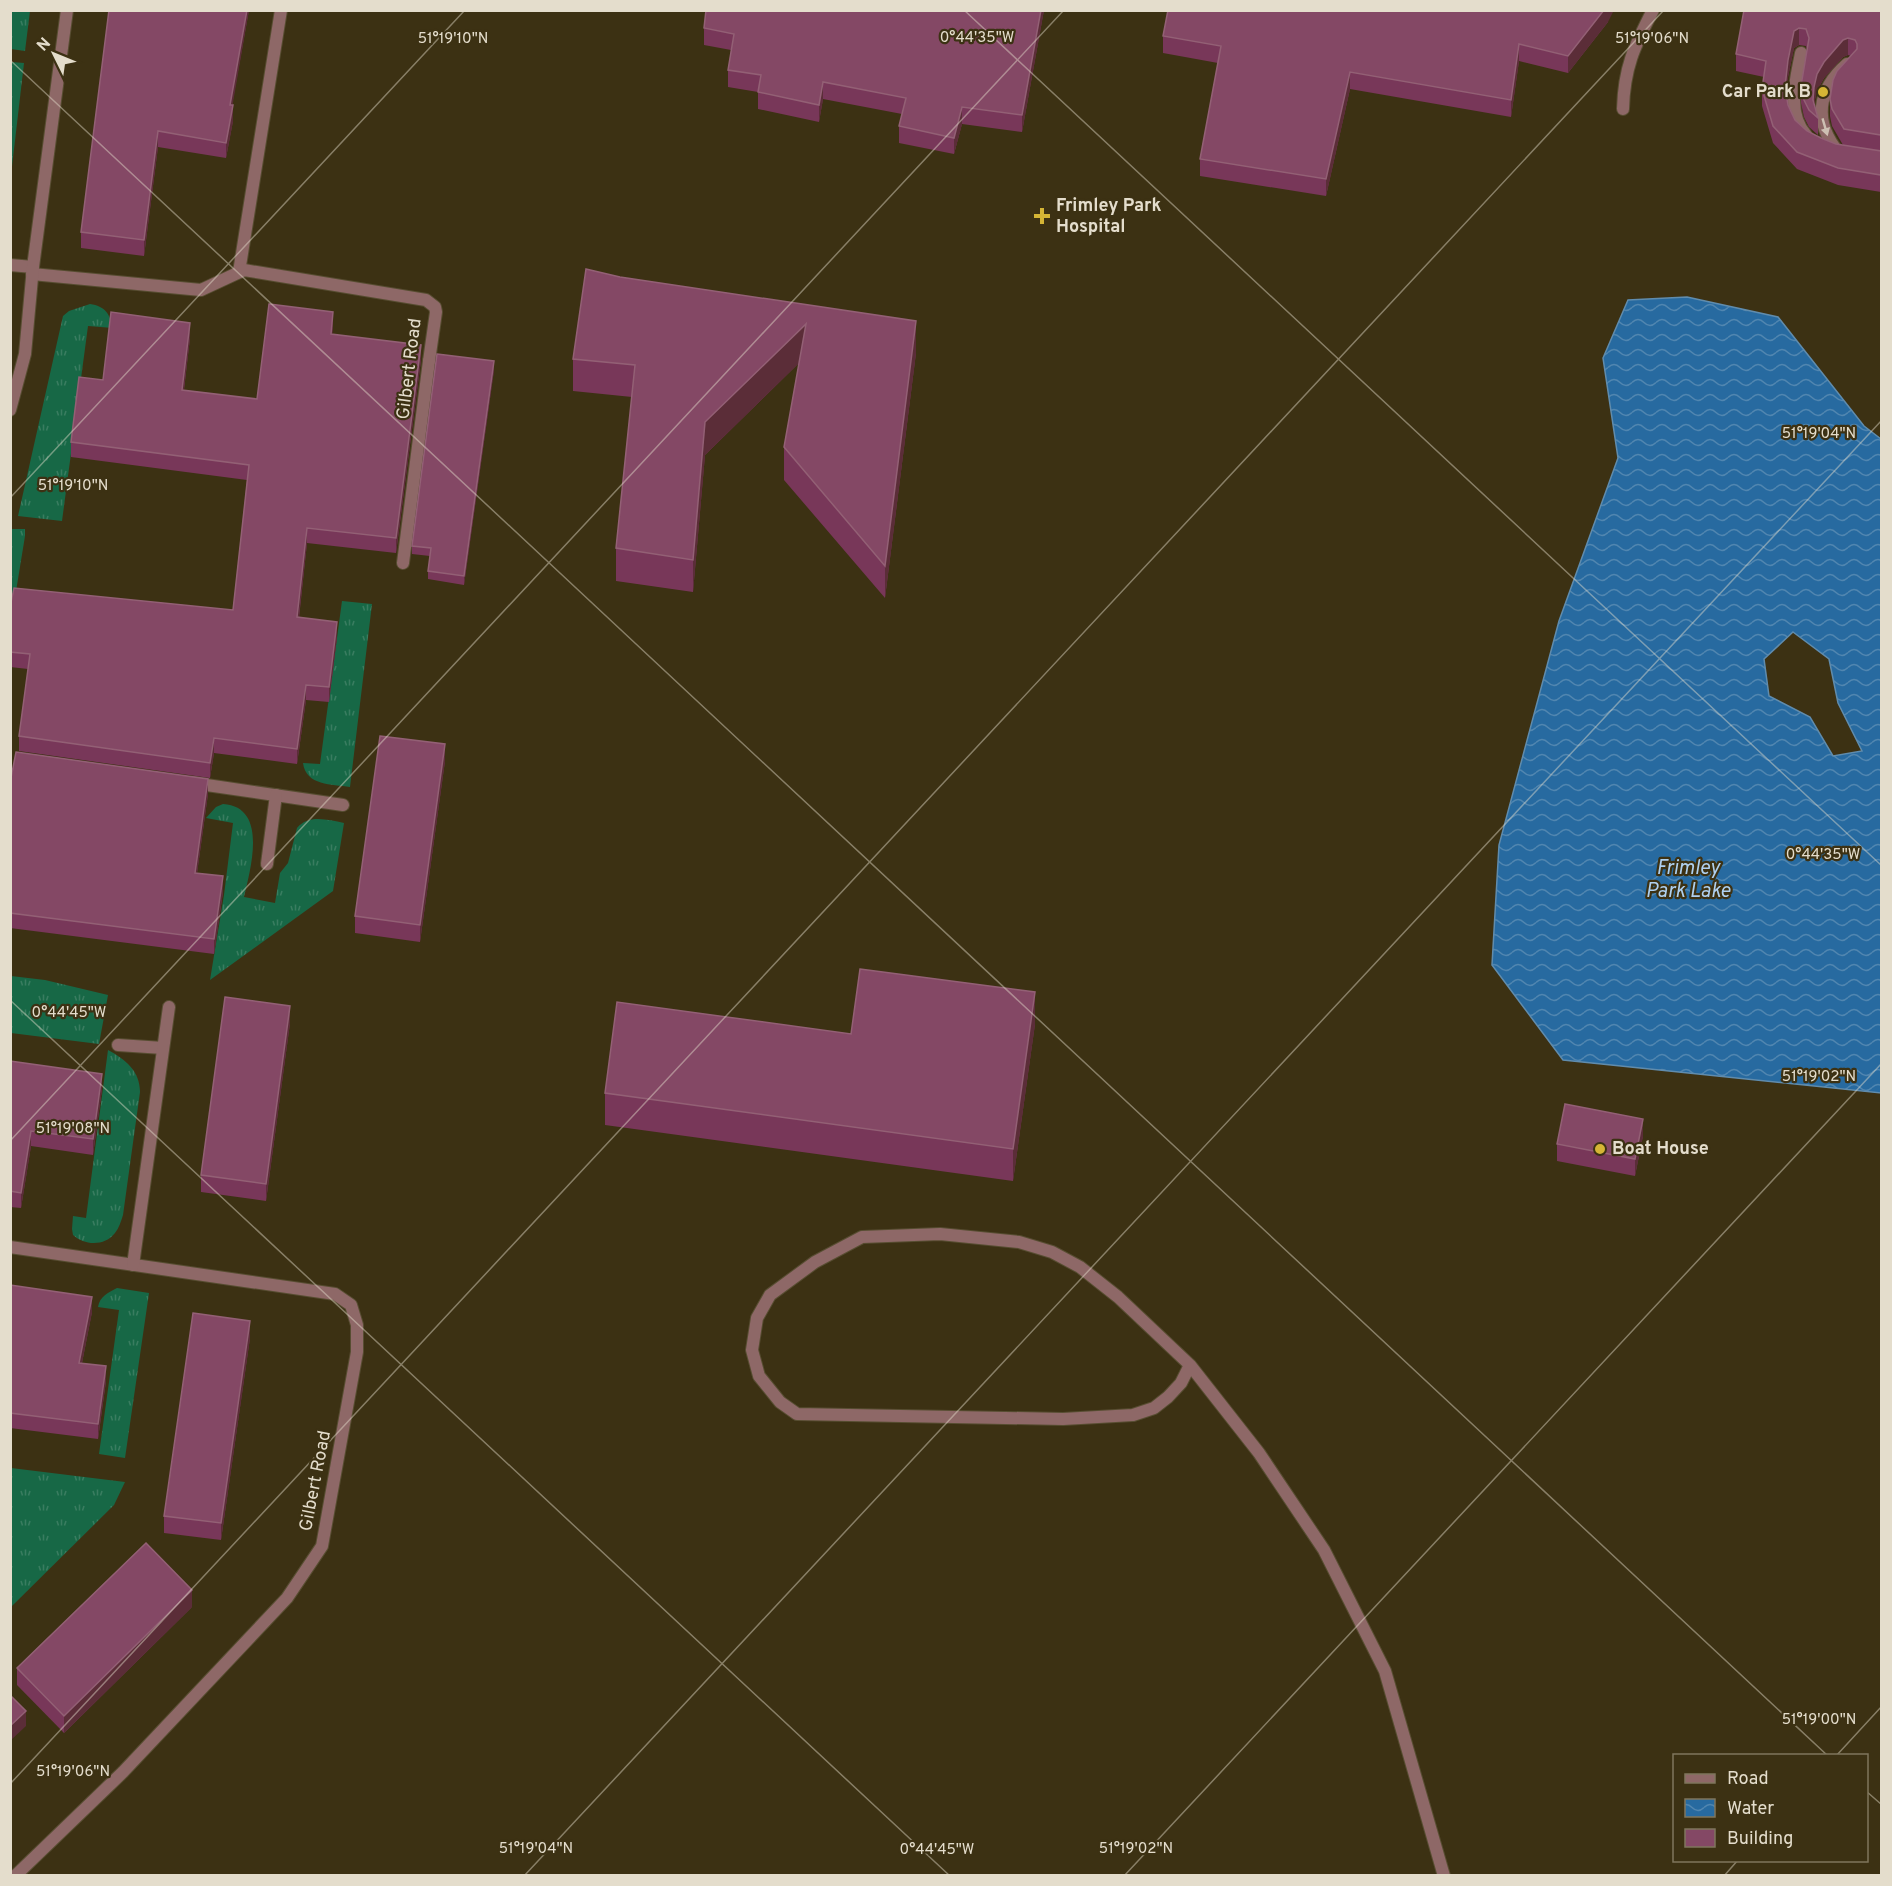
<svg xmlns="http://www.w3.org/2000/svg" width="1892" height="1886" viewBox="0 0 1892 1886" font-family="Overpass,sans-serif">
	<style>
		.grass { fill: url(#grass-tufts) }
		.water { fill: url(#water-waves); stroke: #608cad; stroke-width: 1.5; fill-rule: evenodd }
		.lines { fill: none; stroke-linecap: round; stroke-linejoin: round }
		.lane-casing { stroke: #574d31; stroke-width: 14 }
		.street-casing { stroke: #574d31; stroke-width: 14 }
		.lane { stroke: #8e6867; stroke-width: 12 }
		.street { stroke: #8e6867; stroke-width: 12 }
		.wall { fill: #783759; fill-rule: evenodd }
		.shaded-wall { fill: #5b2d38 }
		.building { fill: #844865; stroke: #936075; stroke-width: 1.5 }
		.oneway { fill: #cec0b3 }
		.ticks { fill: none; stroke: #e4ddcc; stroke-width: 1.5; stroke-opacity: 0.45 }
		.poi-dot { fill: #d5b535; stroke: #3c3113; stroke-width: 2 }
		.labels { text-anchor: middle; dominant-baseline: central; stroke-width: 4.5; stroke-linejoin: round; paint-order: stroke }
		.poi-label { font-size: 18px; font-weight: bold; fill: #e4ddcc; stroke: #3c3113; text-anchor: start }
		.street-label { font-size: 18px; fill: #e4ddcc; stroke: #3c3113 }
		.water-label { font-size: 20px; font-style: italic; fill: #afd0ef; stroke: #3c3113 }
		.ticks-label { font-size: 15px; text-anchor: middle; fill: #e4ddcc; stroke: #3c3113; stroke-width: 4.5; stroke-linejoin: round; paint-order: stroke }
	</style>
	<defs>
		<pattern id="grass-tufts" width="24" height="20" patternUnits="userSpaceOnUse" patternTransform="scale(1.5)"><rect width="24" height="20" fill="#176846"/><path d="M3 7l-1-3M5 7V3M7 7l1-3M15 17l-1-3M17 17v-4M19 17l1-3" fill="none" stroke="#397d60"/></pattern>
		<pattern id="water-waves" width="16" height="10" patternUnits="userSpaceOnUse" patternTransform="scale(1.5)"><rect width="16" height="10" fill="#276aa0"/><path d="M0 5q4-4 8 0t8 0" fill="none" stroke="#5186b0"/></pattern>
	</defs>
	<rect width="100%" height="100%" fill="#3c3113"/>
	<g class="grass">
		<path d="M11,10L30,11L25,51L11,49Z"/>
		<path d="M11,62L24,63L11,175L10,62Z"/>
		<path d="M90,304C105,306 110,314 113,328L88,326L62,521L18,516L63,316L69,311Z"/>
		<path d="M12,529H25V536L11,622V533Z"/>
		<path d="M342,601L372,604L350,787C332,784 306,786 303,763L320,764Z"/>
		<path d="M223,804C269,807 250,870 244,897L275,903L280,873L288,863L297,828C309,814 327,820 344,823L333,891L210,980L224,895L233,823L206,818L216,807Z"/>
		<path d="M11,976L45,980L108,995L99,1044L11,1033Z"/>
		<path d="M108,1050C125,1059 140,1071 140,1092L123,1215C121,1221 119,1228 115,1233C105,1246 85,1246 73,1235L72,1229L73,1216L86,1218Z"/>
		<path d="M117,1288L149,1293L125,1458L99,1454L119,1310L98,1307C100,1296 108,1293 117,1288Z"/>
		<path d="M11,1468L125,1482L114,1505L11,1607Z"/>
	</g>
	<path class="water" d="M1687,297L1778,317L1864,426L1881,439V1093L1563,1060L1492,965L1499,845L1559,621L1618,458L1603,358L1628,300ZM1793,632L1829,659L1838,703L1862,751L1833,756L1810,717L1769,696L1764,659Z"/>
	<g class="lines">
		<g class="lane-casing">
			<g id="lane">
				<path d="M1801,53C1796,80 1786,112 1806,135"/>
				<path d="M1623,109C1624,68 1634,47 1653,10"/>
				<path d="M1839,153C1813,122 1817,90 1847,64"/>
				<path d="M403,563L429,361"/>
				<path d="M1190,1365L1181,1383L1168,1397L1154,1408L1133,1415L1063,1419L797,1414L780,1402L759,1376L752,1350L757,1318L770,1295L815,1262L862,1237L940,1234L1019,1242L1052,1252L1080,1267L1118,1297L1190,1365L1259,1453L1324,1550L1385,1671L1444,1876"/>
			</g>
		</g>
		<g class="street-casing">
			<g id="street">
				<path d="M10,265L33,267"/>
				<path d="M239,272L281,10"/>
				<path d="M32,274L201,290L244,270L426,300L435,307L436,312L429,361"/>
				<path d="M10,410L25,354L33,267L67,10"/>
				<path d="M193,783L343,805"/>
				<path d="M267,864L276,795"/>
				<path d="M118,1045L163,1048"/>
				<path d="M10,1247L335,1294L351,1305L357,1325V1352L322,1546L287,1598L123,1772L15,1876"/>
				<path d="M133,1265L169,1007"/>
			</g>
		</g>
		<use href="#lane" class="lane"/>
		<use href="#street" class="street"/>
	</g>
	<g class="wall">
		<path d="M109,10H249L232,105L233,121L226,158L158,147L144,256L81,248V232Z"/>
		<path d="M1044,10L1022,132L962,124L954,154L899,143V126L902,114L823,99L819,122L758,109V92L728,87V70L731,50L704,45V28Z"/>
		<path d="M1744,10H1881V192L1838,185L1797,169L1773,143L1762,106V89L1764,77L1736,71V54ZM1799,45L1806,46L1807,50L1801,86V103L1804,117L1809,127L1818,135V118L1814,103L1817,91L1824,78L1843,57L1848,55L1851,56L1830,99V116L1832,126L1843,145L1836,144L1821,138L1807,131L1795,120L1788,105L1786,94L1788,77L1794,48Z"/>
		<path d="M1608,22L1568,73L1519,61L1511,117L1350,89L1326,196L1200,176V159L1218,63L1163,53V36Z"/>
		<path d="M333,327L332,334L421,360L396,553L307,543L299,618L337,637L329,702L306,700L297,764L214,753L210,778L19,751V736L28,669L10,667V607L233,610L247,480L71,457V442L103,380L190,338L184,390L257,399Z"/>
		<path d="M916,353L885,598L784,480V447L799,363L705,455L693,592L616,581V548L632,397L573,391V359Z"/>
		<path d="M494,370L464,585L428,579V571L430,556L412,554V546Z"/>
		<path d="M445,761L420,942L355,933V916Z"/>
		<path d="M10,783L208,794L197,873L223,892L214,954L10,928Z"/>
		<path d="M290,1023L266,1201L201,1192V1175Z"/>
		<path d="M1035,1024L1013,1181L605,1125V1093L851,1034Z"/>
		<path d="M10,1061L102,1089L93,1155L31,1146L21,1208L10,1207Z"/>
		<path d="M1643,1136L1635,1176L1557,1161V1144Z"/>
		<path d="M10,1285L92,1312L82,1363L106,1381L98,1439L10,1428Z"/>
		<path d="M250,1338L221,1540L164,1533V1516Z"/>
		<path d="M192,1607L64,1733L17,1685V1668Z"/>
	</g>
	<g class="shaded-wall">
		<path d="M247,10H249L230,120V105Z"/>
		<path d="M1041,10H1044L1022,132V115Z"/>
		<path d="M1604,10H1614L1608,22L1568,73V56Z"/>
		<path d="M1799,28V45L1794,48L1788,77L1785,104V87L1788,60L1794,31Z"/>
		<path d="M1848,38V55L1843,57L1824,78L1817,91L1814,104L1813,117L1814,87L1817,74L1824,62L1843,40Z"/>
		<path d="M1519,44V61L1511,117V100Z"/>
		<path d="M1350,72V89L1326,196V179Z"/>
		<path d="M823,82V99L819,122V105Z"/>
		<path d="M233,105V121L226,158V143Z"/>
		<path d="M962,107V124L954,154V138Z"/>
		<path d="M158,131V147L144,256V240Z"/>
		<path d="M333,312V327L331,349V334Z"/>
		<path d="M916,321V353L885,598V566Z"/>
		<path d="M190,323V338L182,405V390Z"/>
		<path d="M806,324V356L705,455L693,592V560L705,422Z"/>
		<path d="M421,345V360L396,553V538Z"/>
		<path d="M494,361V370L464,585V576Z"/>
		<path d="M307,528V543L297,633V617Z"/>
		<path d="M337,622V637L329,702V687Z"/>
		<path d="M306,685V700L297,764V749Z"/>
		<path d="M214,738V753L210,778V763Z"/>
		<path d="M445,744V761L420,942V925Z"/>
		<path d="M208,779V794L195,888V873Z"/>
		<path d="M223,876V892L214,954V939Z"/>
		<path d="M1035,992V1024L1013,1181V1149Z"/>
		<path d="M290,1006V1023L266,1201V1184Z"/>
		<path d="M102,1074V1089L93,1155V1139Z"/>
		<path d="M1643,1119V1136L1635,1176V1159Z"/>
		<path d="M31,1131V1146L21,1208V1193Z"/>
		<path d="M92,1297V1312L79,1378V1363Z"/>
		<path d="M250,1321V1338L221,1540V1523Z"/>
		<path d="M106,1366V1381L98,1439V1424Z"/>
		<path d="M192,1590V1607L64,1733V1716Z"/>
		<path d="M26,1711V1726L10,1741V1726Z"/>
	</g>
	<g class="building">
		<path d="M109,10H247L230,105H233L226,143L158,131L144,240L81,232Z"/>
		<path d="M706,10H1041L1022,115L962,107L954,138L899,126L906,98L823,82L819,105L758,92L761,75L728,70L734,34L704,28Z"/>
		<path d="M1168,10H1604L1568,56L1519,44L1511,100L1350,72L1326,179L1200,159L1221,46L1163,36Z"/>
		<path d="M1744,10H1881V135L1844,129L1832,109L1830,99L1833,80L1837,71L1857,49V44L1855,40L1848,38L1843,40L1824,62L1817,74L1814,87L1813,100L1818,118L1809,110L1804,100L1801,86L1809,38L1806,29L1799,28L1794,31L1788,60L1785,87L1788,105L1795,120L1807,131L1821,138L1836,144L1881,151V175L1838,168L1797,152L1773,126L1762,89L1766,61L1736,54Z"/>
		<path d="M586,269L620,277L916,321L885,566L784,447L806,324L705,422L693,560L616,548L635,365L573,359Z"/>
		<path d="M269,304L333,312L331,334L421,345L396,538L307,528L297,617L337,622L329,687L306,685L297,749L214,738L210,763L19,736L30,654L10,652V607L14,588L233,610L249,465L71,442L79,377L103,380L111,312L190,323L182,390L257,399Z"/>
		<path d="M437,354L494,361L464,576L428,571L431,548L412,546Z"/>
		<path d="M380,736L445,744L420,925L355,916Z"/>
		<path d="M16,752L208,779L195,873L223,876L214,939L10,913V783Z"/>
		<path d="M860,969L1035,992L1013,1149L605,1093L617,1002L851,1034Z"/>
		<path d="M225,997L290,1006L266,1184L201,1175Z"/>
		<path d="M10,1061L102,1074L93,1139L31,1131L21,1193L10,1191Z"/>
		<path d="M1565,1104L1643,1119L1635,1159L1557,1144Z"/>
		<path d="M10,1285L92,1297L79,1363L106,1366L98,1424L10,1413Z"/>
		<path d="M193,1313L250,1321L221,1523L164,1516Z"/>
		<path d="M146,1543L192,1590L64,1716L17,1668Z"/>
		<path d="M10,1695L26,1711L10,1726Z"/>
	</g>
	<defs><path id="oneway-solid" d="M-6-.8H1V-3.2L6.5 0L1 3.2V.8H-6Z" transform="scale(1.5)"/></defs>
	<use class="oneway" href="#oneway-solid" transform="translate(1825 127) rotate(74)"/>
	<path class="ticks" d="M964,10L1882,866M10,60L1828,1756M10,498L465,10M10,1000L950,1876M10,1141L1064,10M1836,1756L1882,1706M10,1784L1664,10M1866,1791L1882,1805M524,1876L1882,420M1124,1876L1882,1063M1724,1876L1738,1860"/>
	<g class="poi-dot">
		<circle cx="1823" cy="92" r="6"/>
		<path d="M1039 207h6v6h6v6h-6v6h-6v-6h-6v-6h6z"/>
		<circle cx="1600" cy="1149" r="6"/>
	</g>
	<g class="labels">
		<g class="poi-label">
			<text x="1811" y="92" text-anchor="end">Car Park B</text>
			<text x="1056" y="206">Frimley Park<tspan x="1056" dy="21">Hospital</tspan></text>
			<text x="1612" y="1149">Boat House</text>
		</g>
		<g class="street-label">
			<text transform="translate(410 369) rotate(-83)">Gilbert Road</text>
			<text transform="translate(316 1481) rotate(-79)">Gilbert Road</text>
		</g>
		<g class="water-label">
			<text x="1688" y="869">Frimley<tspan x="1688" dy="23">Park Lake</tspan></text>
		</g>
	</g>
	<g class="ticks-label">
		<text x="977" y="42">0°44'35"W</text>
		<text x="453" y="43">51°19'10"N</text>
		<text x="1652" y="43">51°19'06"N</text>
		<text x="1819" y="438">51°19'04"N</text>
		<text x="73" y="490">51°19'10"N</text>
		<text x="1823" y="859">0°44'35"W</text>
		<text x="69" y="1017">0°44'45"W</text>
		<text x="1819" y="1081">51°19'02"N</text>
		<text x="73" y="1133">51°19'08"N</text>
		<text x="1819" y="1724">51°19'00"N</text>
		<text x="73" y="1776">51°19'06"N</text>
		<text x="536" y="1853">51°19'04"N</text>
		<text x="1136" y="1853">51°19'02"N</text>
		<text x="937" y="1854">0°44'45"W</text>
	</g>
	<rect width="1892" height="1886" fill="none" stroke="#e4ddcc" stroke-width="24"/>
	<rect x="1673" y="1754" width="195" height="108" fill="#3c3113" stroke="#7f765d" stroke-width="1.5"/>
	<rect x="1685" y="1774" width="30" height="9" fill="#8e6867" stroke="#7f765d" stroke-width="1.5"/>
	<text x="1727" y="1784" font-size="18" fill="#e4ddcc">Road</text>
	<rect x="1685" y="1799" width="30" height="18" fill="url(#water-waves)" stroke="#7f765d" stroke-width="1.5"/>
	<text x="1727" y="1814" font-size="18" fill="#e4ddcc">Water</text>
	<rect x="1685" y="1829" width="30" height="18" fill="#844865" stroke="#7f765d" stroke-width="1.5"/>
	<text x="1727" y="1844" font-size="18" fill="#e4ddcc">Building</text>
	<g transform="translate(54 54) rotate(313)" stroke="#3c3113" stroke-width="4.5" paint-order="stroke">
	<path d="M0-4.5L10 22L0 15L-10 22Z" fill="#e4ddcc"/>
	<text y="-9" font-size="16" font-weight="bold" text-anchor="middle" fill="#e4ddcc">N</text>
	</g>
</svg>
